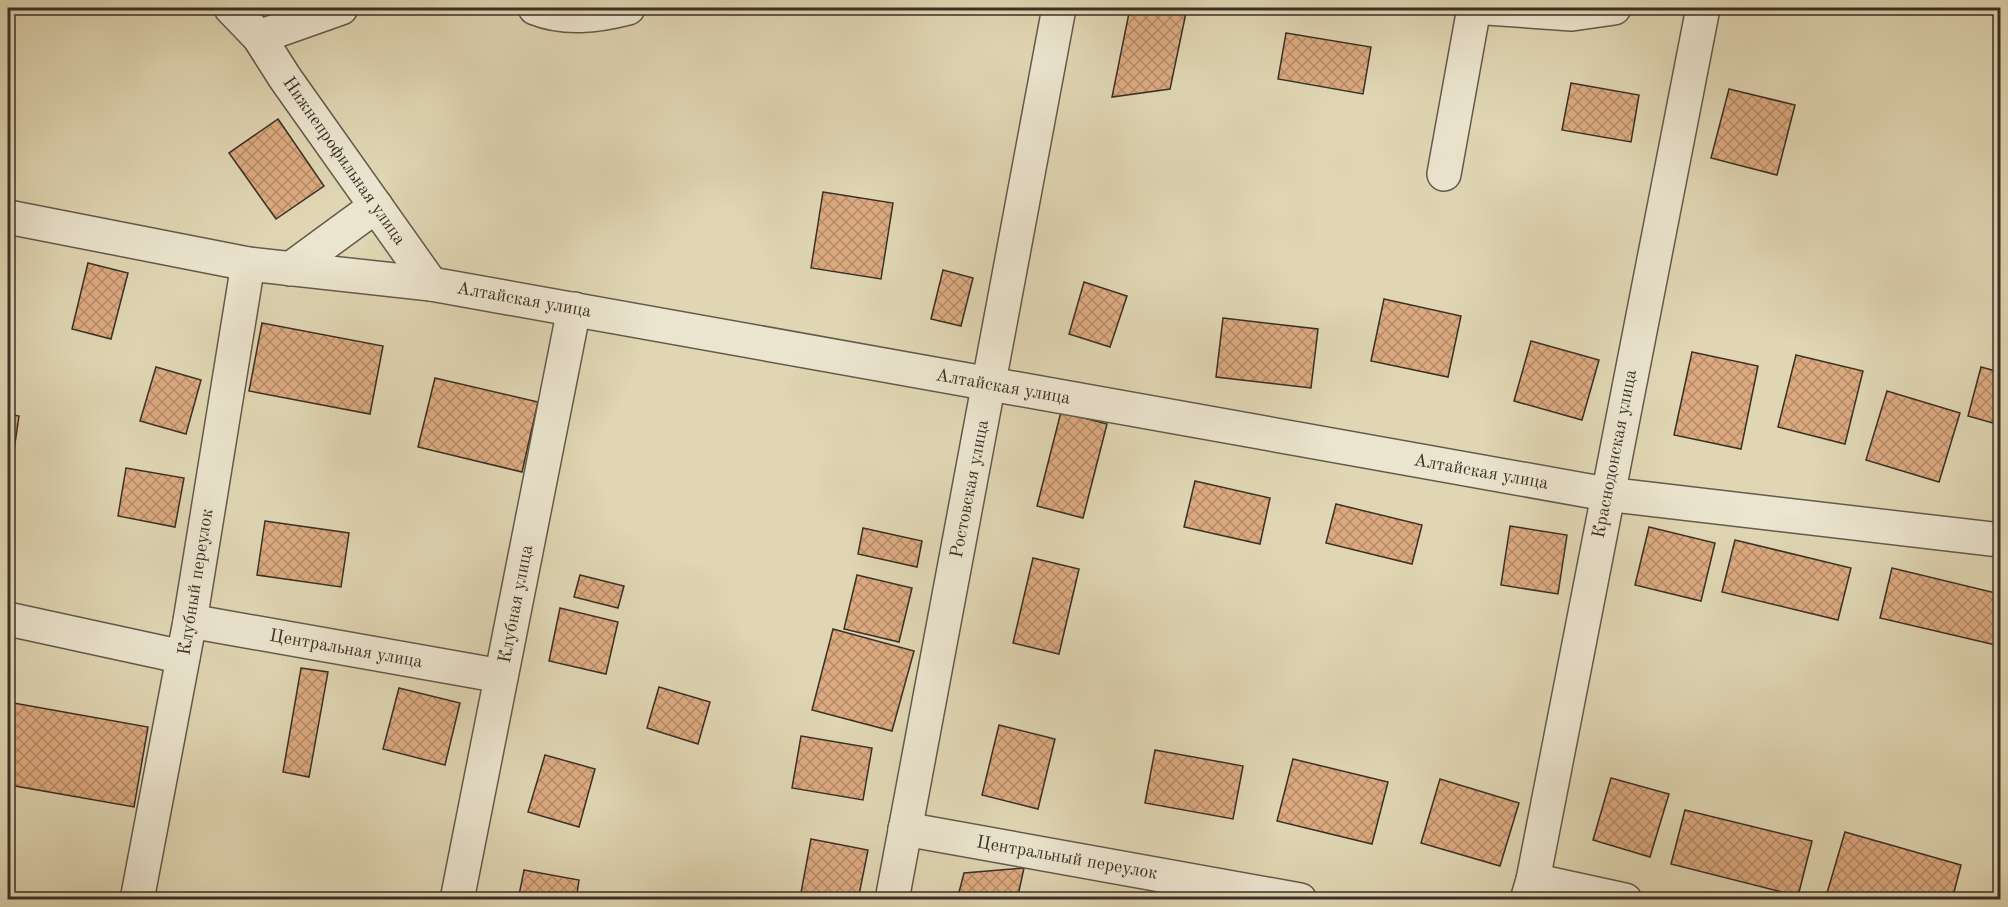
<svg xmlns="http://www.w3.org/2000/svg" width="2008" height="907" viewBox="0 0 2008 907" font-family="'Old Standard TT',serif">
	<style>
		.building { fill: url(#building-cross-hatch); stroke: #3a3027; stroke-width: 1.5 }
		.lines { fill: none; stroke-linecap: round; stroke-linejoin: round }
		.minor-casing { stroke: #645a4a; stroke-width: 36 }
		.minor { stroke: #ebe4ce; stroke-width: 33 }
		.labels { text-anchor: middle; dominant-baseline: central; stroke-width: 6; stroke-linejoin: round; paint-order: stroke }
		.street-label { font-size: 18px; fill: #3a3027; stroke: #ebe4ce }
	</style>
	<defs>
		<pattern id="building-cross-hatch" width="8" height="8" patternUnits="userSpaceOnUse" patternTransform="scale(1.5)"><rect width="8" height="8" fill="#ddaa80"/><path d="M0 0l8 8M0 8l8-8" fill="none" stroke="#b48b69"/></pattern>
	</defs>
	<rect width="100%" height="100%" fill="#e0d6b3"/>
	<filter id="stains"><feTurbulence type="fractalNoise" baseFrequency=".00333" numOctaves="4"/><feColorMatrix values="0 0 0 0 .2 0 0 0 0 .09 0 0 0 0 .02 0 0 0 .5 -.17"/></filter>
	<radialGradient id="worn" r=".72"><stop offset=".6" stop-color="#630" stop-opacity="0"/><stop offset="1" stop-color="#630" stop-opacity=".3"/></radialGradient>
	<g class="building">
		<path d="M1130,8H1187L1170,89L1112,97Z"/>
		<path d="M1286,33L1371,47L1363,94L1278,79Z"/>
		<path d="M1571,83L1639,95L1631,142L1562,130Z"/>
		<path d="M1729,89L1795,105L1777,175L1711,158Z"/>
		<path d="M278,119L324,186L276,219L229,153Z"/>
		<path d="M823,192L893,203L881,279L811,268Z"/>
		<path d="M88,263L128,273L111,339L72,329Z"/>
		<path d="M943,270L973,278L961,326L931,319Z"/>
		<path d="M1084,282L1127,296L1110,347L1069,334Z"/>
		<path d="M1384,299L1461,316L1448,377L1371,361Z"/>
		<path d="M1223,318L1318,329L1311,388L1216,377Z"/>
		<path d="M262,323L383,346L370,414L249,391Z"/>
		<path d="M1531,341L1599,360L1582,420L1514,401Z"/>
		<path d="M1692,352L1758,366L1741,449L1674,435Z"/>
		<path d="M1796,355L1863,371L1845,444L1778,427Z"/>
		<path d="M156,367L201,380L186,434L140,421Z"/>
		<path d="M1981,367L2000,372V425L1968,416Z"/>
		<path d="M435,378L538,402L522,472L418,447Z"/>
		<path d="M1887,391L1960,413L1939,482L1866,460Z"/>
		<path d="M1061,412L1107,424L1083,518L1037,506Z"/>
		<path d="M8,414L19,416L8,491Z"/>
		<path d="M126,468L184,478L175,527L118,516Z"/>
		<path d="M1195,481L1270,498L1260,544L1184,527Z"/>
		<path d="M1336,504L1422,525L1412,564L1326,543Z"/>
		<path d="M265,521L349,533L341,587L257,575Z"/>
		<path d="M1510,526L1567,535L1558,594L1501,585Z"/>
		<path d="M1649,527L1715,543L1701,601L1635,585Z"/>
		<path d="M863,528L922,541L917,567L858,554Z"/>
		<path d="M1735,540L1851,568L1838,620L1722,592Z"/>
		<path d="M1033,558L1079,569L1059,654L1013,643Z"/>
		<path d="M1892,568L2000,594V646L1880,618Z"/>
		<path d="M580,575L624,586L618,608L574,597Z"/>
		<path d="M857,575L912,588L899,642L844,629Z"/>
		<path d="M560,608L618,622L606,674L549,661Z"/>
		<path d="M833,629L914,651L892,731L812,710Z"/>
		<path d="M301,668L328,672L309,777L283,772Z"/>
		<path d="M659,687L710,702L698,744L647,728Z"/>
		<path d="M399,688L460,703L445,765L383,749Z"/>
		<path d="M8,702L148,727L134,807L9,785L8,795Z"/>
		<path d="M999,725L1055,739L1038,809L982,795Z"/>
		<path d="M801,736L872,748L863,800L792,788Z"/>
		<path d="M1155,750L1243,766L1233,819L1145,803Z"/>
		<path d="M545,755L595,769L579,827L528,812Z"/>
		<path d="M1293,759L1388,782L1372,844L1277,821Z"/>
		<path d="M1611,778L1669,794L1650,857L1593,840Z"/>
		<path d="M1440,779L1519,803L1500,866L1421,843Z"/>
		<path d="M1685,810L1812,841L1798,896L1671,864Z"/>
		<path d="M1845,832L1961,865L1952,900H1851L1827,893Z"/>
		<path d="M811,839L868,850L858,900L800,898Z"/>
		<path d="M1024,868L1017,900H957L964,873Z"/>
		<path d="M524,870L579,880L576,900H518Z"/>
	</g>
	<g class="lines">
		<g class="minor-casing">
			<g id="minor">
				<path d="M231,8L259,37L285,78L431,284"/>
				<path d="M535,8C565,20 597,16 628,8"/>
				<path d="M1487,8L1572,14L1614,8"/>
				<path d="M259,37L341,8"/>
				<path d="M1444,174L1474,8"/>
				<path d="M8,217L248,264L431,284L1606,494L2000,540"/>
				<path d="M290,269L376,206"/>
				<path d="M8,619L183,657"/>
				<path d="M190,621L501,676"/>
				<path d="M905,829L1300,900"/>
				<path d="M1533,880L1625,900"/>
				<path d="M137,900L190,621L248,264"/>
				<path d="M457,900L574,309"/>
				<path d="M892,900L1059,8"/>
				<path d="M1527,900L1533,880L1703,8"/>
			</g>
		</g>
		<use href="#minor" class="minor"/>
	</g>
	<g class="labels">
		<g class="street-label">
			<text transform="translate(344 161) rotate(55)">Нижнепрофильная улица</text>
			<text transform="translate(524 300) rotate(10)">Алтайская улица</text>
			<text transform="translate(1003 387) rotate(10)">Алтайская улица</text>
			<text transform="translate(1615 454) rotate(-79)">Краснодонская улица</text>
			<text transform="translate(1481 472) rotate(10)">Алтайская улица</text>
			<text transform="translate(970 489) rotate(-79)">Ростовская улица</text>
			<text transform="translate(196 582) rotate(-81)">Клубный переулок</text>
			<text transform="translate(516 604) rotate(-79)">Клубная улица</text>
			<text transform="translate(346 649) rotate(10)">Центральная улица</text>
			<text transform="translate(1067 858) rotate(10)">Центральный переулок</text>
		</g>
	</g>
	<rect width="2008" height="907" fill="none" stroke="#e0d6b3" stroke-width="30"/>
	<rect x="9" y="9" width="1990" height="889" fill="none" stroke="#3a3027" stroke-width="3"/>
	<rect x="15" y="15" width="1978" height="877" fill="none" stroke="#3a3027" stroke-width="1.5"/>
	<rect width="100%" height="100%" filter="url(#stains)"/>
	<rect width="100%" height="100%" fill="url(#worn)"/>
</svg>
